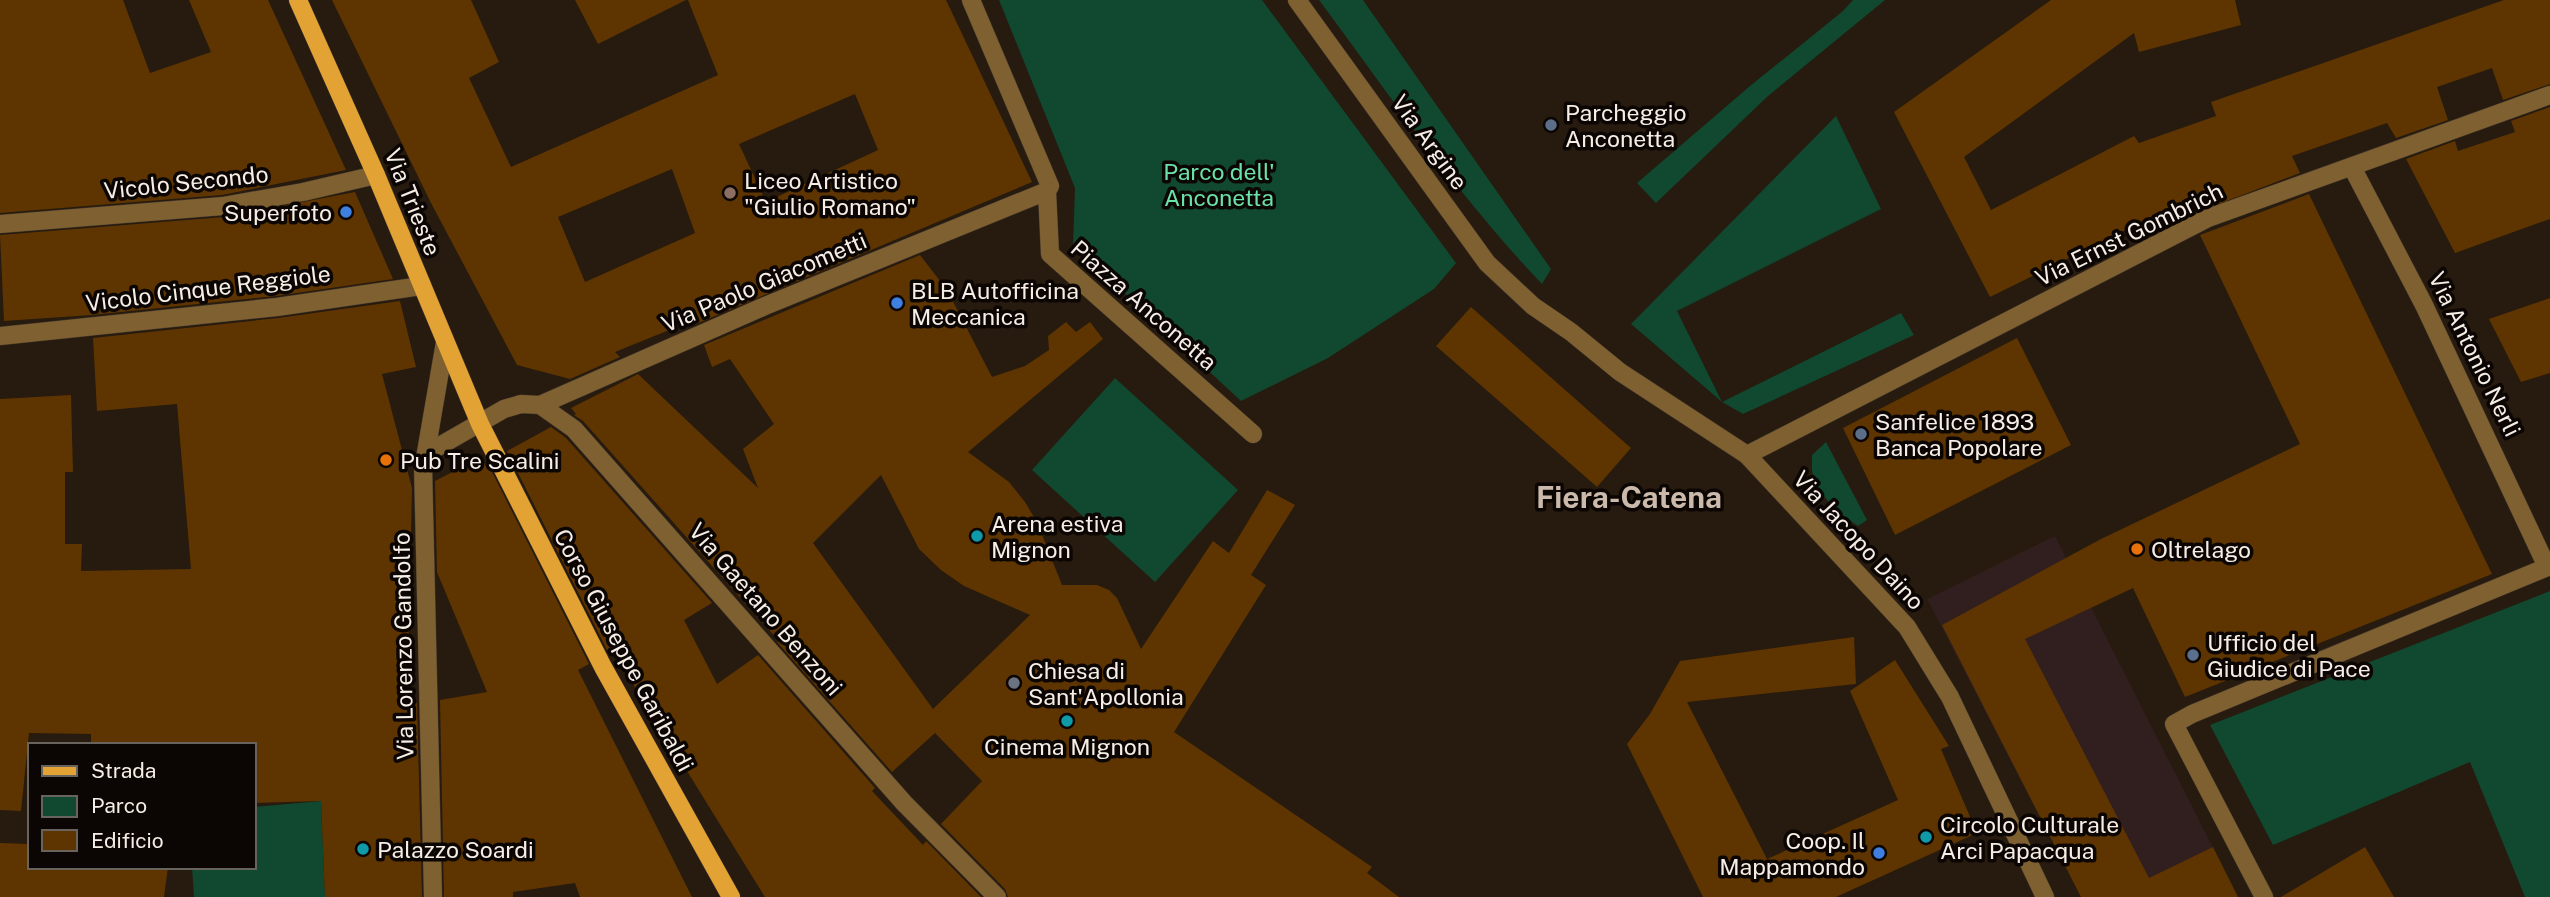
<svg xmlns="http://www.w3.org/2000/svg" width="2550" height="897" viewBox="0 0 2550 897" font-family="'Public Sans',sans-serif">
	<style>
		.education { fill: #311e1f }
		.green { fill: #104830 }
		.building { fill: #5e3500; fill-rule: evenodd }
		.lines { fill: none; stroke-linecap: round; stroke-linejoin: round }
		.minor-casing { stroke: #44382c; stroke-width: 19 }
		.major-casing { stroke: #44382c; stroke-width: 19 }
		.minor { stroke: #7e6031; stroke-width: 18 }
		.major { stroke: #e2a234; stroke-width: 18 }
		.service-dot { fill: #5c6f8a; stroke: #0b0603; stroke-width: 2.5 }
		.education-dot { fill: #8d6e63; stroke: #0b0603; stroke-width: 2.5 }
		.shop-dot { fill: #3f7fe0; stroke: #0b0603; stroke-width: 2.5 }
		.food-dot { fill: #e8710a; stroke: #0b0603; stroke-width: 2.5 }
		.culture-dot { fill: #0f9aa8; stroke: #0b0603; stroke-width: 2.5 }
		.worship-dot { fill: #6b7280; stroke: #0b0603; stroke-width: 2.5 }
		.labels { text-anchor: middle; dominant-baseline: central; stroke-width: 7; stroke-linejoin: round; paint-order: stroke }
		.poi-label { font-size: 23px; fill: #f6eee6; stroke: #0b0603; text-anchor: start }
		.street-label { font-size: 23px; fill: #f6eee6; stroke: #0b0603 }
		.park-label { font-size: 23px; fill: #6ae2a9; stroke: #0b0603 }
		.district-label { font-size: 30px; font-weight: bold; fill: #cbbaab; stroke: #0b0603 }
	</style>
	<rect width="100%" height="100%" fill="#271a0e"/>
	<path class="education" d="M2055,536L2238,897H2081L1927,599Z"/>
	<g class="green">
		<path d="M999,0H1262L1456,263L1434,289L1328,358L1241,401L1073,245L1075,188Z"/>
		<path d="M1319,0H1363L1551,269L1542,284C1459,197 1391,97 1319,0Z"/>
		<path d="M1853,0H1885L1768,96L1656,203L1637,183L1750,86L1843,11Z"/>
		<path d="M1836,116L1881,209L1677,311L1722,402L1901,313L1914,335L1743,414L1722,402L1631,324Z"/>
		<path d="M1115,378L1238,490L1155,582L1032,470Z"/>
		<path d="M1826,442L1867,520L1858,526C1841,515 1821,498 1814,479C1811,472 1812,462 1812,455Z"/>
		<path d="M2550,591V897H2525L2470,762L2273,845L2210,725Z"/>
		<path d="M321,801L325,897H194L192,867H254V807Z"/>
	</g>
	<g class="building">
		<path d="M0,0H123L150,73L211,52L189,0H268L346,170L222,195L0,213Z"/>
		<path d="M332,0H471L499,62L469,78L511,167L718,75L688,0H946L1032,182L696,324L694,320L615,352L620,357L570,379L517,365L431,203ZM855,94L878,150L766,202L739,144ZM672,169L695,233L585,282L558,217Z"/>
		<path d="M575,0H686L598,44Z"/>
		<path d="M2051,0H2235L2241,25L2139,52L2134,33L1964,157L1991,210L2134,136L2139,143L2216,116L2211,102L2504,0H2550V84L2503,100L2492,68L2437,87L2448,120L2396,138L2387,123L2292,156L2300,173L2190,215L2184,201L1990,297L1894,112Z"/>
		<path d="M2550,107V219L2455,253L2406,159L2455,141L2458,151L2515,132L2511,121Z"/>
		<path d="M355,192L393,279L276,296L92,315L4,321L0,235L224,217Z"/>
		<path d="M2309,194L2492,574L2185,697L2133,588L2025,639L2149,878L2213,847L2238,897H2081L1942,625L2101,539L2300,444L2200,235Z"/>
		<path d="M920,255L947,290L992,377L1025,366L1049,350L1048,336L1066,322L1076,332L1090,322L1103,339L968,452L1009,482L1025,502L1037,522L1062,585H1097L1109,590L1117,598L1141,649L1213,541L1229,553L1267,490L1295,505L1251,575L1266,585L1174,732L1372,867L1367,873L1399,897H1008L1005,889L941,824L982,781L935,733L892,772L777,642L779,641L583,421L574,415L576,414L571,408L638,374L758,488L743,449L774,424L730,359L712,367L704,345ZM881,475L919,549L941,570L964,586L1030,615L933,709L813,543Z"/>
		<path d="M2550,298V373L2521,382L2489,319Z"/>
		<path d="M400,301L416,367L382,374L412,488L407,705L417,703L422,897H325L321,801L254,803V745H91V734L29,733L21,811L0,810V399L71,395L73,472H65V544H82L81,571L191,569L177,404L97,411L93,338L278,318Z"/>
		<path d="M1471,307L1631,448L1597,487L1436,346Z"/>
		<path d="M2017,338L2071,445L1895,535L1843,428Z"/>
		<path d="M551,427L566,438L712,603L684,620L717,684L758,655L875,788L872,791L923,845L926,841L981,897H765L612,650L608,652L507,451Z"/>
		<path d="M487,462L589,664L578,670L692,897H580L575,883L513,892V897H444L440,700L487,692L437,572L435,481L470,463L473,469Z"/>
		<path d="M1854,637L1856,684L1687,702L1767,859L1898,800L1850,691L1895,660L1949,746L1941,749L1977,833L1836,897H1703L1627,744L1650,714L1680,661Z"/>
		<path d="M0,843L30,844V867H168L164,897H0Z"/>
		<path d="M2365,847L2394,897H2281Z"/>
	</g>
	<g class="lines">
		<g class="minor-casing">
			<g id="minor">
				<path d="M971,0L1050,186L1047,191L1050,254L1253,434"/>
				<path d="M1297,0L1487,263L1533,306L1571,332L1620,372L1747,455L1907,627L1950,697L2045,897"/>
				<path d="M2352,167L2424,305L2547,567"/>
				<path d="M0,224L223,206L303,192L376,175"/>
				<path d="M0,336L277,307L421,286"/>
				<path d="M540,405L765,306L1047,191"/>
				<path d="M1747,455L2208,218L2550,95"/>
				<path d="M425,458L445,342"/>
				<path d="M433,897L423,465L425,458L436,448L504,409L521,404L540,405L574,429L904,803L997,897"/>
				<path d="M2264,897L2174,724L2192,714L2550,566"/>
			</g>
		</g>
		<g class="major-casing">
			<path id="major" d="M298,0L376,175L480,424L603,667L731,897"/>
		</g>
		<use href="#minor" class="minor"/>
		<use href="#major" class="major"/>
	</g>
	<g class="service-dot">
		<circle cx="1551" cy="125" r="7"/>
		<circle cx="1861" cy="434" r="7"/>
		<circle cx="2193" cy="655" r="7"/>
	</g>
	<circle class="education-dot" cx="730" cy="193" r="7"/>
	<g class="shop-dot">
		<circle cx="346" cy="212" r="7"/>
		<circle cx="897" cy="303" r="7"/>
		<circle cx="1879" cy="853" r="7"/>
	</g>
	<g class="food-dot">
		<circle cx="386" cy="460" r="7"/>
		<circle cx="2137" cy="549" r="7"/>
	</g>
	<g class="culture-dot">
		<circle cx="977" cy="536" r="7"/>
		<circle cx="1067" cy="721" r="7"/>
		<circle cx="1926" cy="837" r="7"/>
		<circle cx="363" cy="849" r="7"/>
	</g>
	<circle class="worship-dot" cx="1014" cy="683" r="7"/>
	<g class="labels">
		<g class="poi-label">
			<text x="1565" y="112">Parcheggio<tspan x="1565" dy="26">Anconetta</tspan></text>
			<text x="744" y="180">Liceo Artistico<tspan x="744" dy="26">"Giulio Romano"</tspan></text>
			<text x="332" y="212" text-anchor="end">Superfoto</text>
			<text x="911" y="290">BLB Autofficina<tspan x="911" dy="26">Meccanica</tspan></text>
			<text x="1875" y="421">Sanfelice 1893<tspan x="1875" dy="26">Banca Popolare</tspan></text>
			<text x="400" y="460">Pub Tre Scalini</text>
			<text x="991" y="523">Arena estiva<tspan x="991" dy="26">Mignon</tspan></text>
			<text x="2151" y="549">Oltrelago</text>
			<text x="2207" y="642">Ufficio del<tspan x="2207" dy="26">Giudice di Pace</tspan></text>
			<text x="1028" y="670">Chiesa di<tspan x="1028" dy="26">Sant'Apollonia</tspan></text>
			<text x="1067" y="746" text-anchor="middle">Cinema Mignon</text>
			<text x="1940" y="824">Circolo Culturale<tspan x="1940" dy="26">Arci Papacqua</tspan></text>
			<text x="1865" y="840" text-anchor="end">Coop. Il<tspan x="1865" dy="26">Mappamondo</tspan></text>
			<text x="377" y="849">Palazzo Soardi</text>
		</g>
		<g class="street-label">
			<text transform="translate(1430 142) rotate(54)">Via Argine</text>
			<text transform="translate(186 182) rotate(-6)">Vicolo Secondo</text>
			<text transform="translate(413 202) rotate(68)">Via Trieste</text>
			<text transform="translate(2129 234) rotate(-26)">Via Ernst Gombrich</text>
			<text transform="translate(764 282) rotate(-23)">Via Paolo Giacometti</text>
			<text transform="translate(208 288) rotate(-7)">Vicolo Cinque Reggiole</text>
			<text transform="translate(1144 305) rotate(41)">Piazza Anconetta</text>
			<text transform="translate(2475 354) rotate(64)">Via Antonio Nerli</text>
			<text transform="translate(1859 540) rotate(47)">Via Jacopo Daino</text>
			<text transform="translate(766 609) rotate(49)">Via Gaetano Benzoni</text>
			<text transform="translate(403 646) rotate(-91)">Via Lorenzo Gandolfo</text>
			<text transform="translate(624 650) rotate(62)">Corso Giuseppe Garibaldi</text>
		</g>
		<g class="park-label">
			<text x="1219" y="171">Parco dell'<tspan x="1219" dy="26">Anconetta</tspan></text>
		</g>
		<g class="district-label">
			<text x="1629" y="497">Fiera-Catena</text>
		</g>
	</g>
	<rect x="28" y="743" width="228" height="126" fill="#0b0603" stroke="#69635e" stroke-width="2"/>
	<rect x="42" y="766" width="35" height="10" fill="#e2a234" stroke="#69635e" stroke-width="2"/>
	<text x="91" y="778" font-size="21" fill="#f6eee6">Strada</text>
	<rect x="42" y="796" width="35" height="21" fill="#104830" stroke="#69635e" stroke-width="2"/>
	<text x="91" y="813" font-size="21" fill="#f6eee6">Parco</text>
	<rect x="42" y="830" width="35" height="21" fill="#5e3500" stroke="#69635e" stroke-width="2"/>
	<text x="91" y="848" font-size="21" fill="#f6eee6">Edificio</text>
</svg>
